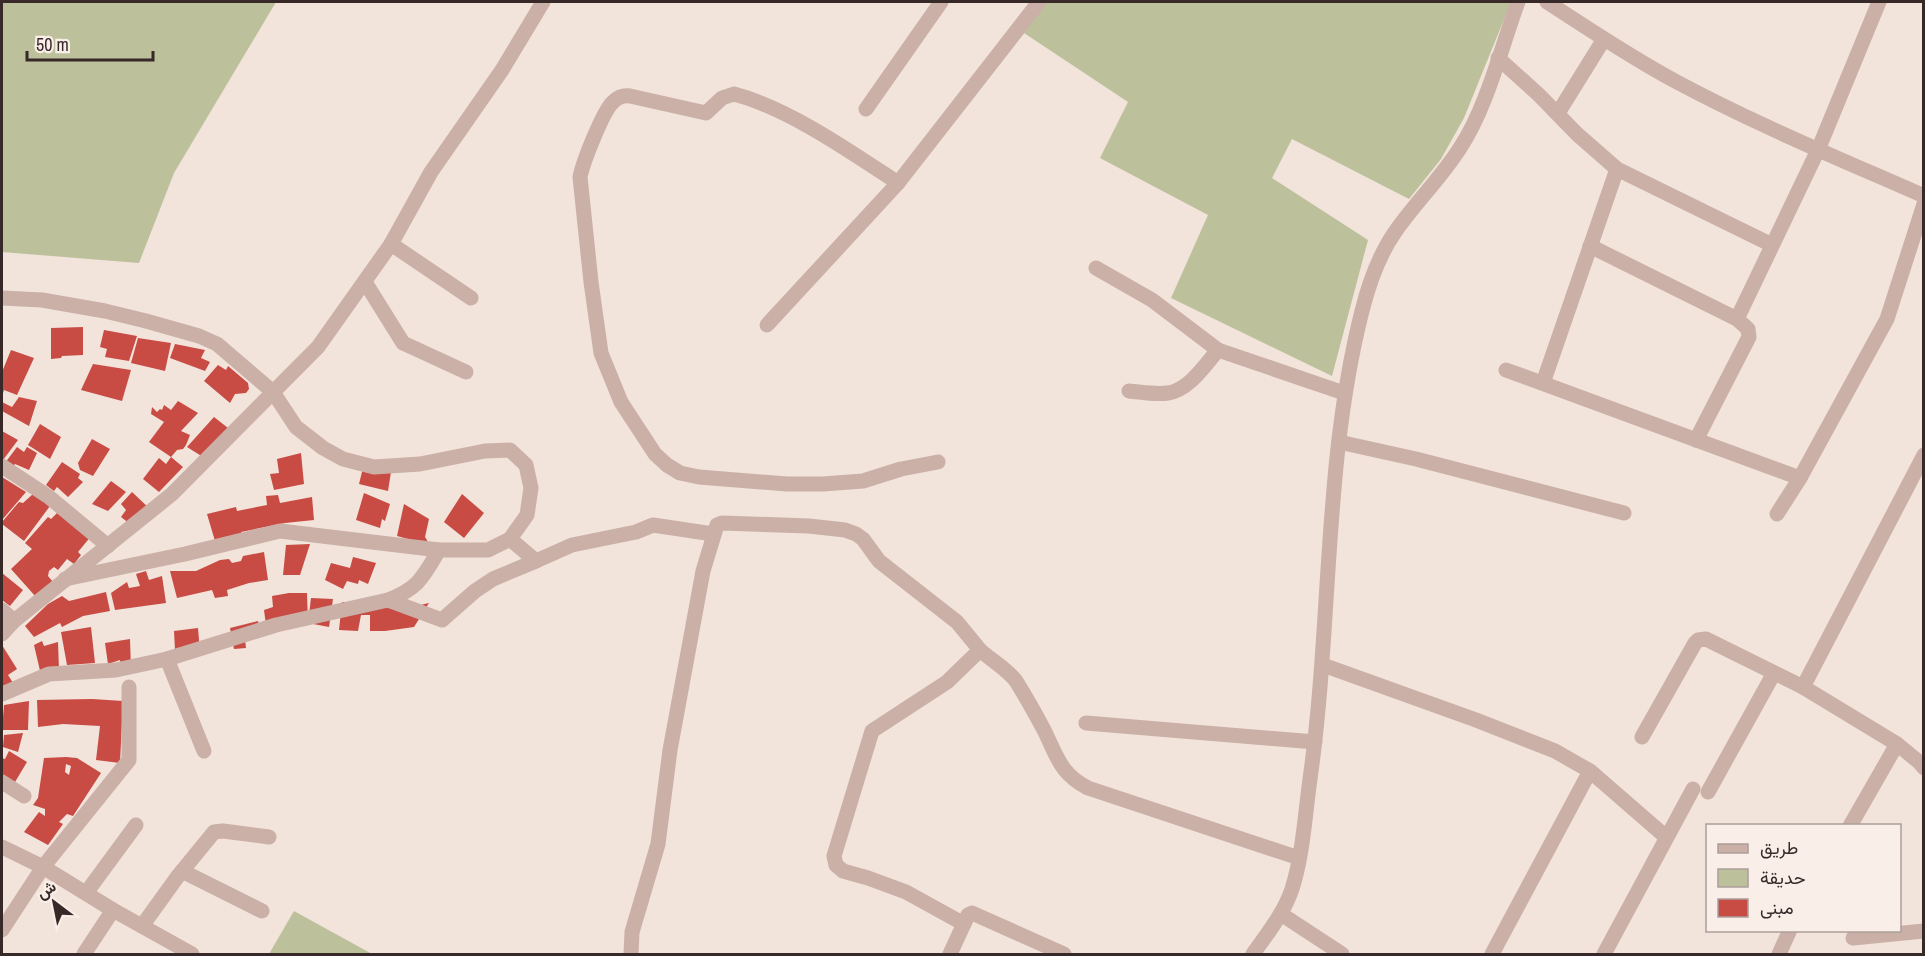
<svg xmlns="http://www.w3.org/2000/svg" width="1925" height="956" viewBox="0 0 1925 956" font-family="'Archivo Narrow',Vazirmatn,sans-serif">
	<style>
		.green { fill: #bcc19b }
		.building { fill: #c84b44; fill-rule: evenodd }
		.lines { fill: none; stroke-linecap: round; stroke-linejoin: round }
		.minor { stroke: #cab0a7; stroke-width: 15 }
	</style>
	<rect width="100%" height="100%" fill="#f2e3db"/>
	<g class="green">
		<path d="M2,2H276L174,173L139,263L2,252Z"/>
		<path d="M1047,2H1511L1464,118L1441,159L1409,199L1292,139L1272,178L1368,240L1332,376L1171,298L1208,215L1100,158L1128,102L1024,33Z"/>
		<path d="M294,911L372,954H269Z"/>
	</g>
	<g class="building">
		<path d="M83,327V355L62,356L61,358L51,359V328Z"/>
		<path d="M104,330L137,336L129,361L105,357L107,349L100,347Z"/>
		<path d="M138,338L171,343L165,371L131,363Z"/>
		<path d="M175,344L205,350L201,358L210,362L205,371L170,358Z"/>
		<path d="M11,350L34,358L17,395L4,390L2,396V372Z"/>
		<path d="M93,364L131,370L122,401L81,390Z"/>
		<path d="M218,365L226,370L228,366L248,383L249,389L246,393L235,394L230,403L204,381Z"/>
		<path d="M19,397L37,401L29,426L2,411V402L12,407Z"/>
		<path d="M178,401L198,413L181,431L190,435L186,445L183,449L177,450L171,457L149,442L164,422L151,414L152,407L157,412L160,409L162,410L164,405L171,410Z"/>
		<path d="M214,417L228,428L203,457L187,447Z"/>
		<path d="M40,424L61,437L50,459L28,445Z"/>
		<path d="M2,431L18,440L3,460L2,459Z"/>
		<path d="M92,439L110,449L93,476L80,470L78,463Z"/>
		<path d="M17,447L24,452L27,447L37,453L29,470L15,464L12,468L5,463Z"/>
		<path d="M301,453L304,484L274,490L270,474L279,473L277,459Z"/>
		<path d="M171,457L183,467L159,492L143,479L159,458L166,464Z"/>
		<path d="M62,462L80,474L78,478L83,482L68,497L57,487L54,491L46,485Z"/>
		<path d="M363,468L391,472L388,491L359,484Z"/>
		<path d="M2,477L26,492L2,520Z"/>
		<path d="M111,481L126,492L108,511L92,504Z"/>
		<path d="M132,492L150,509L130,524L121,517L126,510L121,504Z"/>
		<path d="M364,493L390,504L385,521L382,519L380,528L356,520Z"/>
		<path d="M33,494L50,506L24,541L2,524V522L19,502L23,503Z"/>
		<path d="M462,494L484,513L464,538L444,522Z"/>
		<path d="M278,495L280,503L312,497L314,520L285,523L241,532L242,535L215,541L207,514L236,507L237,511L267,505L266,496Z"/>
		<path d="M404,504L429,519L425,537L430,545L397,536Z"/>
		<path d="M60,510L92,535L78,552L81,555L74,564L67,559L58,570L54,567L49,571L48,576L53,582L36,597L11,569L32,549L25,543L48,517L51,519Z"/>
		<path d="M310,544L300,575H283L286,545Z"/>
		<path d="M264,552L268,580L249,583L227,590L228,596L215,598L212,590L177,598L170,571H196L220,560L229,559L232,563L241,561L243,556Z"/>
		<path d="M353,557L376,563L368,584L359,580L358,584L347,581L343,589L325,580L331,563L350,568Z"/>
		<path d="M146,571L149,580L162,576L166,603L115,610L111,593L127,582L129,588L140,586L136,574Z"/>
		<path d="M2,573L23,590L10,606L2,600Z"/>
		<path d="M106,592L110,611L83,616L62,627L60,623L34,637L25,626L48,604L62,596L69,601Z"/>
		<path d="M289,593H307L308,623L266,625L264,610L273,607L272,596Z"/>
		<path d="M311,598L333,599L329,627L308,623Z"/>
		<path d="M342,602L364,603L387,608L403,609L429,603L414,627L385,631H370V615H361L358,631L339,630Z"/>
		<path d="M258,621L262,636L245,640L246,648L234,649L230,628Z"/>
		<path d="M91,627L95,663L67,665L61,632Z"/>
		<path d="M198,628L200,652L175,650L174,631Z"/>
		<path d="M130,639L131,670L122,671L120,660L108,664L105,643Z"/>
		<path d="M42,641L44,646L58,642L59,670L41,675L34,645Z"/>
		<path d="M2,645L17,669L8,675L17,689L2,693Z"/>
		<path d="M92,699L123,701L120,763L96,760L100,726L63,724L38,727L37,700Z"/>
		<path d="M29,701L28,730H2L4,705Z"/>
		<path d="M23,733L18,752L3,747L4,735Z"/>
		<path d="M9,751L27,762L15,782L2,775V758L5,759Z"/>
		<path d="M66,757L77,758L101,773L73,816L67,814L59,822L63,824L48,845L24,832L39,812L45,816V809L33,805L38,798L44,758ZM66,764L71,766L69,775L65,772Z"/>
	</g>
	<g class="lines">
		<g class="minor">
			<path d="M1547,2C1589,29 1630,57 1675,81C1755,124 1840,159 1924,196"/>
			<path d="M1498,58L1539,95L1577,134L1617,169L1772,245"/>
			<path d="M866,109L941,2"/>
			<path d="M1558,113L1604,39"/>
			<path d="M898,183C851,152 788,108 734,94L722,98L706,113L630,96C623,95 618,97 613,102C603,111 583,162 580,177L591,282L601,353L621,402L655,454L667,465L680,473L699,477L787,484H823L863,481L901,469L938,462"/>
			<path d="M391,244L471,298"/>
			<path d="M1590,246L1737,319L1748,329L1749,337L1696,440"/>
			<path d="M1096,268L1152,300L1218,350L1344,393"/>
			<path d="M365,282L403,343L466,372"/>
			<path d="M2,298L42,300L105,311L146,321L199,336L217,344L273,392L296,427L323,448L343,459L374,467L420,464L485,451L510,450L526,465L531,488L527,515L510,539L488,550H439L280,531L185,554L65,579"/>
			<path d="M1737,319L1818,150L1879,2"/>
			<path d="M767,325L898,183L1039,2"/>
			<path d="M1506,370L1800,478"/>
			<path d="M1543,383L1617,169"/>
			<path d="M1129,391C1141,392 1156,395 1168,393C1189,390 1205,365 1218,350"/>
			<path d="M1339,442L1416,459L1624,513"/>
			<path d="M2,466L49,497L108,546"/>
			<path d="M1777,514L1800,478L1887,319L1924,204"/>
			<path d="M510,539L536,561L572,545L636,532L653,525L713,534"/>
			<path d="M388,600L442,620L475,591L493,579L536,561"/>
			<path d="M2,610L14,621"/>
			<path d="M2,634L14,621L172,494L318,347L391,244L431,172L502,70L543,2"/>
			<path d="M167,659L204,751"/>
			<path d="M1323,665L1476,720L1555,751L1590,771L1666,837"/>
			<path d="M1803,687L1924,455"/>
			<path d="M2,694L49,674L116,670L167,659L276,625L388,600C419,588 423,577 439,550"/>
			<path d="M1086,723L1315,742"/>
			<path d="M1642,737L1695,643L1698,640L1706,639L1803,687L1897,744L1919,762L1924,768"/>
			<path d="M2,782L24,796"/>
			<path d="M1708,792L1774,673"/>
			<path d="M1850,826L1897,744"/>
			<path d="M2,847L43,867L113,910L192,954"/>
			<path d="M182,871L262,911"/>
			<path d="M86,893L136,825"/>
			<path d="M1281,914L1342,954"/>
			<path d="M964,924L906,892L868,878L843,871L836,865L834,856L872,731L947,682L980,650C991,660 1007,669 1016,681C1026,697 1035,713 1044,730C1057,756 1060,774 1088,788L1299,858"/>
			<path d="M142,926L178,876L214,832L223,831L269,837"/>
			<path d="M2,930L43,867L129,760V687"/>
			<path d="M1853,938L1924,931"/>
			<path d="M84,954L113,910"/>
			<path d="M631,954L632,932L658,844L670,750L703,571L717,525L722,523L809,526L845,530L856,534L863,539L879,561L957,622L980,650"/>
			<path d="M950,954L968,915L972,913L1064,954"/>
			<path d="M1253,954C1267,934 1284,913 1292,889C1303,854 1305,815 1310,779C1332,624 1323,464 1362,311C1369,283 1379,255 1395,232C1415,203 1441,178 1460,148C1487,107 1501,48 1518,2"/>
			<path d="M1492,954L1590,771"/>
			<path d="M1604,954L1693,789"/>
			<path d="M1779,954L1790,930"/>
		</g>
	</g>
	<rect width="1925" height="956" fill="none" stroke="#372928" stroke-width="6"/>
	<rect x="1706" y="824" width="195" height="108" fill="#faeee8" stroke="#ac9f9b" stroke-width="1.5"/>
	<rect x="1718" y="844" width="30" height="9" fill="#cab0a7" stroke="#ac9f9b" stroke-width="1.5"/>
	<text x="1760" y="854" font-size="18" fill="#372928">طريق</text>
	<rect x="1718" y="869" width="30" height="18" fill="#bcc19b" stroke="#ac9f9b" stroke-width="1.5"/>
	<text x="1760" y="884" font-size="18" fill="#372928">حديقة</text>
	<rect x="1718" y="899" width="30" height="18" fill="#c84b44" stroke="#ac9f9b" stroke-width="1.5"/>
	<text x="1760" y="914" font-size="18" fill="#372928">مبنى</text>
	<g transform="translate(54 902) rotate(328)" stroke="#faeee8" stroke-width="4.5" paint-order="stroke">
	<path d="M0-4.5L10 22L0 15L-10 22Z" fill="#372928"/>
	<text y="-9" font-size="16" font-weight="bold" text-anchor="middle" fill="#372928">ش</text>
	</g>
	<path d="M27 51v9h126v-9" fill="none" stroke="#372928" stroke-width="3"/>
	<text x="36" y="51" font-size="18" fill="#372928" stroke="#faeee8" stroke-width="4.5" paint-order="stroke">50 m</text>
</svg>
